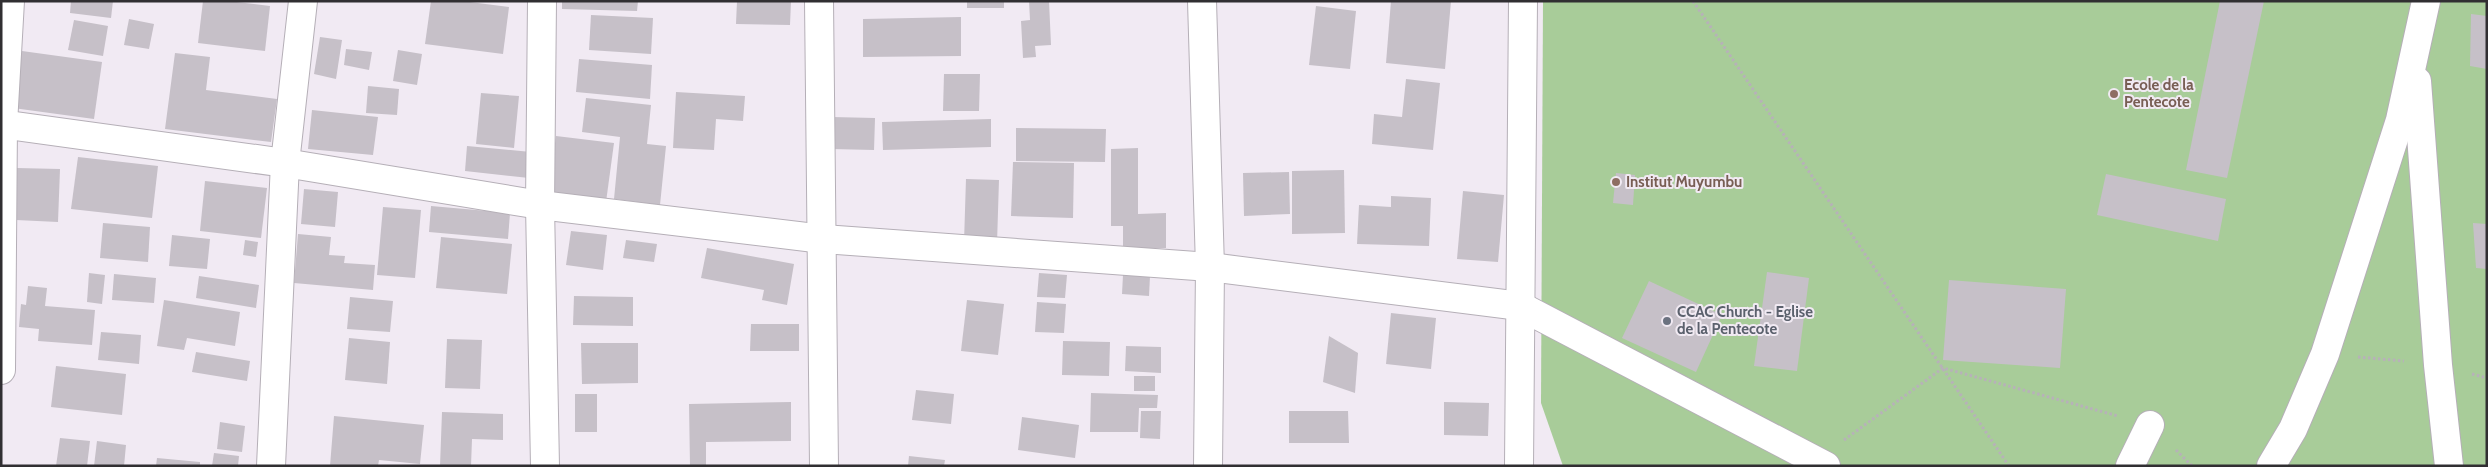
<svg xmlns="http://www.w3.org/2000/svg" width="2488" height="467" viewBox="0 0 2488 467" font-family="Cabin,sans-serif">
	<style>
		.green { fill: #a8cc99 }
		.building { fill: #c6c0c8 }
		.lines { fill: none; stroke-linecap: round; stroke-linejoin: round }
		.street-casing { stroke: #b5afb7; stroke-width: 30 }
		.path { stroke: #b7b1b9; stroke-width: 3; stroke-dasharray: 2.5 2.5; stroke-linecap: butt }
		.street { stroke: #fff; stroke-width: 28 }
		.education-dot { fill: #8d6e63; stroke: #f1eaf3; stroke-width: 2 }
		.worship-dot { fill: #6b7280; stroke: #f1eaf3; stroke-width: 2 }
		.labels { text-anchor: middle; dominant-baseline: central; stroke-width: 4; stroke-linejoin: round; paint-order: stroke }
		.education-label { font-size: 15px; font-weight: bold; fill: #785e54; stroke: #f1eaf3; text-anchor: start }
		.worship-label { font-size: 15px; font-weight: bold; fill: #5b616d; stroke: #f1eaf3; text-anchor: start }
	</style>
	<rect width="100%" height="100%" fill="#f1eaf3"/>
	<path class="green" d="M1543,1H2487V466H1563L1541,403Z"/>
	<g class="building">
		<path d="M71,1H113L111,18L70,13Z"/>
		<path d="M203,1H228L270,6L265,51L198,43Z"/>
		<path d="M431,1H462L509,7L503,54L425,44Z"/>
		<path d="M562,1H638L637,11L562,9Z"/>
		<path d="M737,1H791L790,25L736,24Z"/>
		<rect x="967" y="1" width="37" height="7"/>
		<path d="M1029,1H1049L1051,45L1035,46L1036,57L1023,58L1021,21L1030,20Z"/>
		<path d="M1391,1H1451L1445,69L1386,63Z"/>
		<path d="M2220,1H2264L2227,178L2186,170Z"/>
		<path d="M1316,6L1356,11L1350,69L1309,65Z"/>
		<path d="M2471,14L2487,16V69L2470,66Z"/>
		<path d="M591,15L653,18L651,54L589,50Z"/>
		<path d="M961,17V56L863,57V19Z"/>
		<path d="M129,19L154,24L149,49L124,45Z"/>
		<path d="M74,20L108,26L103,56L68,50Z"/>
		<path d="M320,37L342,40L336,79L314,74Z"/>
		<path d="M346,49L372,52L369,70L344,65Z"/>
		<path d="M398,50L422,54L417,85L393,81Z"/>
		<path d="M22,51L102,62L94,119L13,108Z"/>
		<path d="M175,53L210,57L206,90L277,99L271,142L165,129Z"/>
		<path d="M579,59L652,65L650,99L576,92Z"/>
		<path d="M944,74H980L979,111H943Z"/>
		<path d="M1406,79L1440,83L1433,150L1372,144L1374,114L1402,117Z"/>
		<path d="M368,86L399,89L397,115L366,113Z"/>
		<path d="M676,92L745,96L743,121L716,119L714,150L673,148Z"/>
		<path d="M481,93L519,96L514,148L476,144Z"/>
		<path d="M586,98L651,105L647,144L666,146L660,205L614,199L620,137L582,132Z"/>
		<path d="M312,110L378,117L373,155L308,149Z"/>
		<path d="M832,117L875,118L874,150L831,149Z"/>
		<path d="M991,119V147L883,150L882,122Z"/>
		<path d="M1016,128L1106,129L1105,162L1016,161Z"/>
		<path d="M556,136L614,143L606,202L548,193Z"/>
		<path d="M467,146L531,152L529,178L465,171Z"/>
		<path d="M1138,148V214L1166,213V248L1123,249V226H1111V149Z"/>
		<path d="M78,157L158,166L152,218L71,209Z"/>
		<path d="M1013,162L1074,163L1073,218L1011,216Z"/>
		<path d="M17,168L60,169L58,222L16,220Z"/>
		<path d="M1344,170L1345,233L1292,234V171Z"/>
		<path d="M1289,172L1290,214L1244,216L1243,173Z"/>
		<path d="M1616,173L1635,175L1633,205L1613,203Z"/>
		<path d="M2106,174L2226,199L2218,241L2097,215Z"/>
		<path d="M966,179L999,180L997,243L964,242Z"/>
		<path d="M205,181L267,188L261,238L200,231Z"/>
		<path d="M304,189L338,192L335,227L301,224Z"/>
		<path d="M1463,191L1504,195L1498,262L1457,259Z"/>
		<path d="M1391,196L1431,198L1429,246L1357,244L1359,205L1391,207Z"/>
		<path d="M431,206L510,213L508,239L429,232Z"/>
		<path d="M383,207L421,210L415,278L377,275Z"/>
		<path d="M103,223L150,227L148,262L100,258Z"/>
		<path d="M2473,223L2487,224V269L2476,268Z"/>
		<path d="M571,231L607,235L603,270L566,265Z"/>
		<path d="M298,234L331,237L329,255L345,256L344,263L375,265L373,290L294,283Z"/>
		<path d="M172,235L210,239L207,269L169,266Z"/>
		<path d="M441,237L512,244L507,294L436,288Z"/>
		<path d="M245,240L258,242L256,257L243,255Z"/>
		<path d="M626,240L657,244L654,262L623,258Z"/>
		<path d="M707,248L794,264L787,305L762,300L764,290L701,278Z"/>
		<path d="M1767,272L1809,278L1797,371L1754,366Z"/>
		<path d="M89,273L105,275L102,304L87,302Z"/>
		<path d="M1039,273L1067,275L1065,298L1037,297Z"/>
		<path d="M114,274L156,278L154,303L112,300Z"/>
		<path d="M1123,275L1150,276L1149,296L1122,294Z"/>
		<path d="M199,276L259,285L256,308L196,298Z"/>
		<path d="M1949,280L2066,289L2060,368L1943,360Z"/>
		<path d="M1649,281L1722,315L1696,372L1622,338Z"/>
		<path d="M28,286L47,288L45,306L95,310L92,345L38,341L39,329L19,327L21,304L26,305Z"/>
		<path d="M574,296L633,297V326L573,325Z"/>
		<path d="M350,297L393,301L390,332L347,329Z"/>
		<path d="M164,300L240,312L235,346L187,338L184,350L157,346Z"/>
		<path d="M967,300L1004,304L998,355L961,351Z"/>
		<path d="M1037,302L1066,304L1064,333L1035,332Z"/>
		<path d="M1391,313L1436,318L1431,369L1386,364Z"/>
		<path d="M751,324H799V351H750Z"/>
		<path d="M101,332L141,335L139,364L98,360Z"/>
		<path d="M1329,336L1358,353L1355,393L1323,382Z"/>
		<path d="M349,338L390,342L387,384L345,380Z"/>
		<path d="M447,339L482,340L480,389L445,388Z"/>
		<path d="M1063,341L1110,342L1109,376L1062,375Z"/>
		<path d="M581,343H638V383L582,384Z"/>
		<path d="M1126,346L1161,347V373L1125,371Z"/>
		<path d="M196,352L250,361L247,381L192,372Z"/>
		<path d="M56,366L126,374L122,415L51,407Z"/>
		<rect x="1134" y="376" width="21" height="15"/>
		<path d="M916,390L954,394L951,424L912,420Z"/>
		<path d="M1091,393L1158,395L1157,408H1139L1138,432H1090Z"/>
		<rect x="575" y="394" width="22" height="38"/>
		<path d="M791,402V441L706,442V466H690L689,404Z"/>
		<path d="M1444,402L1489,403L1488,436L1444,435Z"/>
		<path d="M1141,411H1161L1160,439L1140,438Z"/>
		<path d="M1289,411H1348L1349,443H1289Z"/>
		<path d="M442,412L503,414V440L472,439L471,466H440Z"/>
		<path d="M334,416L424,425L420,464L379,460L378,466H330Z"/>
		<path d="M1022,417L1079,425L1075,458L1018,450Z"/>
		<path d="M220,422L245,426L242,452L217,449Z"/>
		<path d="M60,438L90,441L87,466H56Z"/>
		<path d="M97,441L126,445L124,466H94Z"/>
		<path d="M214,453L239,456L238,466H212Z"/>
		<path d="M909,456L945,460L944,466H908Z"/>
		<path d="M157,458L200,462V466H156Z"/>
	</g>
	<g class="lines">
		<g class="street-casing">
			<g id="street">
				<path d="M542,1L540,205L545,466"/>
				<path d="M819,1L824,466"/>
				<path d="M1202,1L1210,267L1208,466"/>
				<path d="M2417,81L2438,365L2449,466"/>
				<path d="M1,124L285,163L540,205L823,239L1210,267L1520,306L1826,466"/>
				<path d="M1,370L3,124L10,1"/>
				<path d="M271,466L285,163L303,1"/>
				<path d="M1519,466L1523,1"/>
				<path d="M2130,466L2150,425"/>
				<path d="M2271,466L2293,429L2325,354L2400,120L2426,1"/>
			</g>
		</g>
		<g class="path">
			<path d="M1693,1L2009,466"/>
			<path d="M2358,357L2404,361"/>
			<path d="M2472,374L2487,378"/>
			<path d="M1844,440L1943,368L2118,416"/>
			<path d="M2176,450L2192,466"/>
		</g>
		<use href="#street" class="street"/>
	</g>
	<g class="education-dot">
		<circle cx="2114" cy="94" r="5"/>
		<circle cx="1616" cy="182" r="5"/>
	</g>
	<circle class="worship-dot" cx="1667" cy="321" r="5"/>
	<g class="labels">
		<g class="education-label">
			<text x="2124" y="85">Ecole de la<tspan x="2124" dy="17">Pentecote</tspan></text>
			<text x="1626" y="182">Institut Muyumbu</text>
		</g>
		<g class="worship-label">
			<text x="1677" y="312">CCAC Church - Eglise<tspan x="1677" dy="17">de la Pentecote</tspan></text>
		</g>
	</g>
	<rect width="2488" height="467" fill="none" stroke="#312f32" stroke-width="5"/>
</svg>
